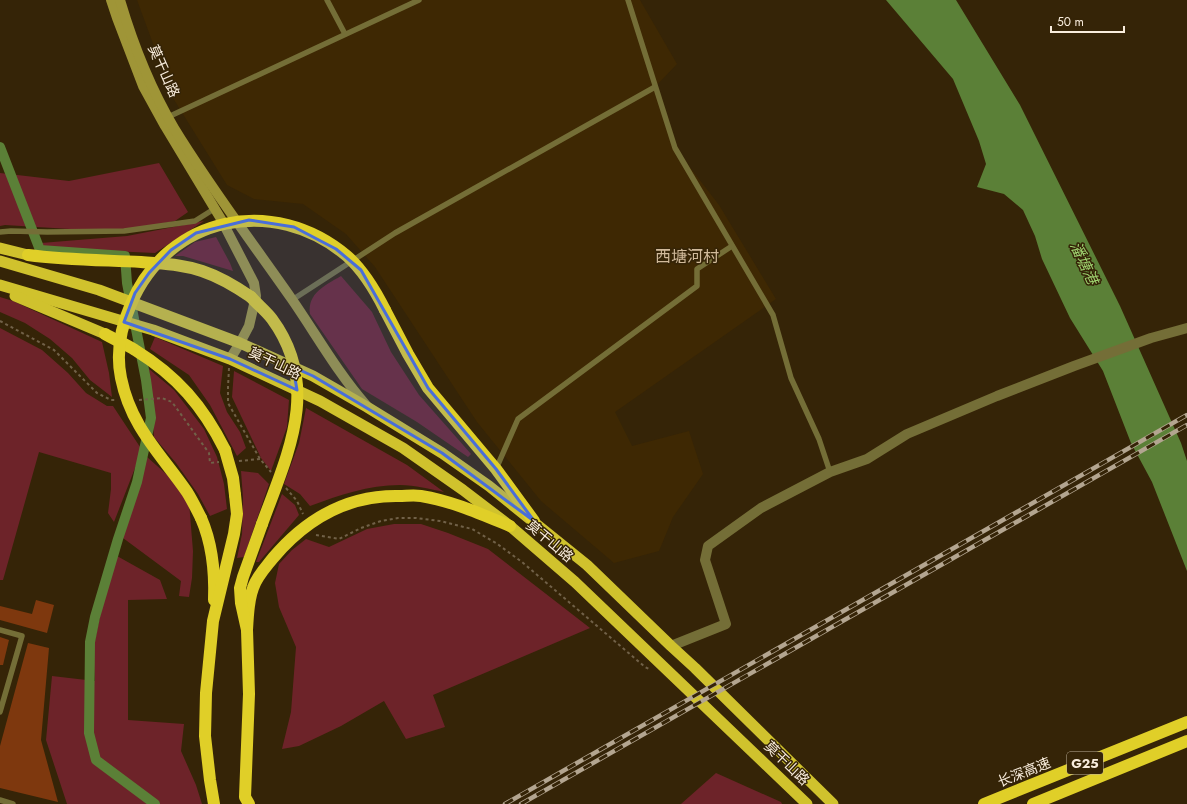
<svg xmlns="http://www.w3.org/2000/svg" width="1187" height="804" viewBox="0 0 1187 804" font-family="Jost,'Noto Sans SC',sans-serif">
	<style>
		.built { fill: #3e2803 }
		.green { fill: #6d2329 }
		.water { fill: #5b8037 }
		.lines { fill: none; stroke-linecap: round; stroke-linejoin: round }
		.canal { stroke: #5b8037; stroke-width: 10 }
		.building { fill: #7e380e }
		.path { stroke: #716148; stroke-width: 2; stroke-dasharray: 3 3; stroke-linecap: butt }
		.service { stroke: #746e37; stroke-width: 5.5 }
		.tertiary { stroke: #746e37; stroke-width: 10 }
		.secondary { stroke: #9f9537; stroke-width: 10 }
		.trunk { stroke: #d0c22d; stroke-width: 11 }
		.motorway { stroke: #e0cf28; stroke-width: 12 }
		.rail-casing { stroke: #b3a590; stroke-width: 4.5 }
		.rail { stroke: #352407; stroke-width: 3; stroke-dasharray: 9; stroke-linecap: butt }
		.motorway-bridge { stroke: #e0cf28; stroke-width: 12 }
		.marked { fill: #496ed9; fill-opacity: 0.2; stroke: #496ed9; stroke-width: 3; stroke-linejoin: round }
		.labels { text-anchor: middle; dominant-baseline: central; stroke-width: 3; stroke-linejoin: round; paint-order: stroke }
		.shield { fill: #352407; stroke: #beb19d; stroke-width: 1 }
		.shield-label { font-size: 13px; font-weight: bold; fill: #f9eddd }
		.street-label { font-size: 14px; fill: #f9eddd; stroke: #352407 }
		.water-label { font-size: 15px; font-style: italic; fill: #9dd06e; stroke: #352407 }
		.quarter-label { font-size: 16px; fill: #d1ba9b; stroke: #352407 }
	</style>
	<rect width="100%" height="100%" fill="#352407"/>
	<path class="built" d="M137,0H640L677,64L655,87L675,148L719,205L776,299L615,412L632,446L689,431L703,474L673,517L659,551L614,563L541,501L477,422L375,267L346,234L303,204L254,199L227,185L173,98Z"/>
	<g class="green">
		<path d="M159,163L188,212L175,221L118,232L5,225L0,226V173L69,181Z"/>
		<path d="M204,221L155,253L43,248L41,243L127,236Z"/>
		<path d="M216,237L230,263L233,271L183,256H175L195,242Z"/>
		<path d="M341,276L372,312L391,352L419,395L471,454L468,457L417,422L362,389L310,314C307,293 326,285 341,276Z"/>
		<path d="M0,297L13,301L102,342L109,373L112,397L90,380L72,358L50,339L25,323L0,312Z"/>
		<path d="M0,328L42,350L68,373L86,393L107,406H113L142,450L114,522L108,513L111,489V473L39,452L3,580H0Z"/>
		<path d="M155,337L223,366L220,393L227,412L240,432L246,448L237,456L210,405L189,375L150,349Z"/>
		<path d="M149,369L174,390L204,429L217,457L224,484L227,509L210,516L198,494L176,463L154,437Z"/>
		<path d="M234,371L289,400L287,427L271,471L261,458L232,397Z"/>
		<path d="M306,408L407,465L444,492C430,489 415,485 400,485C368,485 340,495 310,506L300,494L284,484L299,443Z"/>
		<path d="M147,457L173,480L189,502L193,551L192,578L189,597L179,596L181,581L123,538Z"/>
		<path d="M241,471L258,473L269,484L244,557L237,558L242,534L243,498Z"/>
		<path d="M282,494L295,505L299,515L259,562H256Z"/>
		<path d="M394,524H421L448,533L488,549L590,628L433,695L445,727L406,739L384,701L341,726L299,746L282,749L291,712L296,647L279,607L275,583L279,564L292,550L306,539L329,547L367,529Z"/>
		<path d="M117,556L160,580L167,599L128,600V720L184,724L181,751L196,785L202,804H67L46,740L52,676L95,681L93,650L104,597Z"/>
		<path d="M716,773L781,802L782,804H681Z"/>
	</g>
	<path class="water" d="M886,0H956L1020,105L1120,306L1181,443L1187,461V571L1152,482L1131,443L1103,371L1070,318L1042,259L1035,236L1023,210L1004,194L977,187L986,164L979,141L953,79Z"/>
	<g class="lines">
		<path class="canal" d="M0,147L40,250L125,256L127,283L146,380L151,418L137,482L118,539L95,617L90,642L89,733L96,760L155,804"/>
	</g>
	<g class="building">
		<path d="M36,600L54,605L47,633L0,620V606L32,614Z"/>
		<path d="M0,637L9,640L3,665H0Z"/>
		<path d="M28,643L49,648L41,740L58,802L0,788V746Z"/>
	</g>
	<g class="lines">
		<g class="path">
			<path d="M0,321L54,350L97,393L111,400H116"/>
			<path d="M229,368L228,387V403L260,459L271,472"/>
			<path d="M139,400L162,398L172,402L209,453L210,463L219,462"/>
			<path d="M239,461L260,459"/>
			<path d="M286,488L297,501L303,514"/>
			<path d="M316,535L339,539L361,528L381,521L398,518H416L440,521L472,529L496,543L522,562L645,667L651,670"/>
		</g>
		<g class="service">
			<path d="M327,0L345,34"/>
			<path d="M628,0L675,148L773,315L791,378L819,439L830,472"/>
			<path d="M168,117L419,0"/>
			<path d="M0,232L11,231L47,232L124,231L195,221L214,209"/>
			<path d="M292,300L395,233L655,87"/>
			<path d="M496,469L518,419L697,286V269L732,246"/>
			<path d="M0,630L22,636L0,712"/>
			<path d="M0,800L13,804"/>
		</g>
		<path class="tertiary" d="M671,646L726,624L705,560L708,546L761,508L830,472L867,459L907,434L997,396L1074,366L1151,338L1187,328"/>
		<g class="secondary">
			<path d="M111,0L117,18L143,86L165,126L221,219L254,283L256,296L249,326L240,343L230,359"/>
			<path d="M120,0C133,44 151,89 174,128C210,187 252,242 291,298C316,334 337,372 366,405"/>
		</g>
		<g class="trunk">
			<path d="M0,248L28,255"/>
			<path d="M0,261L99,290L240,343L313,376L367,407L442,453L489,486L587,565L671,646L695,668L833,804"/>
			<path d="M0,285L153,330L230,359L320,401L403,448L463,490L510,526L575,582L807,804"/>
			<path d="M15,296L105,334"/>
		</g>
		<g class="motorway">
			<path d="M28,255C66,260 103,260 141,262C162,264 182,264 202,271C220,277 235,286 251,297"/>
			<path d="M385,310L408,354L428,388L496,469L534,521"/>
			<path d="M105,334C115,340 126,344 135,350C177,376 203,406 225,450"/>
			<path d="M201,518C212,543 215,573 214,600"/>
			<path d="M247,630C248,615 248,601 253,588C257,576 266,567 273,558C306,519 348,495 399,496C406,496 414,495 421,496C452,501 481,514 510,526"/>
			<path d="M214,804L210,780L205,736L206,693L213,621L234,534L237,514L235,495"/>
			<path d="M249,804L245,797L249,694L247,630L241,603L240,588L243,577L262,524"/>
			<path d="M984,804L1187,722"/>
			<path d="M1033,804L1187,741"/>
		</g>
		<g class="rail-casing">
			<g id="rail">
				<path d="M505,804L1187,415"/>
				<path d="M521,804L1187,425"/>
			</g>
		</g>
		<use href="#rail" class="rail"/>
		<g class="motorway-bridge">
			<path d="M251,297C257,304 266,311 272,319C322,387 287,455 262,524"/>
			<path d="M225,450L233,478L235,495"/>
			<path d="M201,518C197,510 192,500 187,492C160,453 131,427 121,378C116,354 121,327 131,304C168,216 274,194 347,256C364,271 375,290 385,310"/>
		</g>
	</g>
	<path class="marked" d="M249,220L294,227L336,249L361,270L428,388L496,469L534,521L442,453L313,376L293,367L297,390L230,359L124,322L135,293L149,273L171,250L196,233Z"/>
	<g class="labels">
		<rect class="shield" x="1067" y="752" width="36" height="22" rx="3"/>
		<g class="shield-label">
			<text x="1085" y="763">G25</text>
		</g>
		<g class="street-label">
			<text transform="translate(164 71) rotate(66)">莫干山路</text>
			<text transform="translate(275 363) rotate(25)">莫干山路</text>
			<text transform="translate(550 541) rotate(40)">莫干山路</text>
			<text transform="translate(787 763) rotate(44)">莫干山路</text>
			<text transform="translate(1024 772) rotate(-22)">长深高速</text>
		</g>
		<g class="water-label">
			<text transform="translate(1084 263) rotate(65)">潘塘港</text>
		</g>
		<g class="quarter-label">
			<text x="687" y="256">西塘河村</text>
		</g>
	</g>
	<path d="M1051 26v6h73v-6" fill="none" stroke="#f9eddd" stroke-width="2"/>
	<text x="1057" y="26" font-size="12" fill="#f9eddd" stroke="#352407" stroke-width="3" paint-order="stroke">50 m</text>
</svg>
